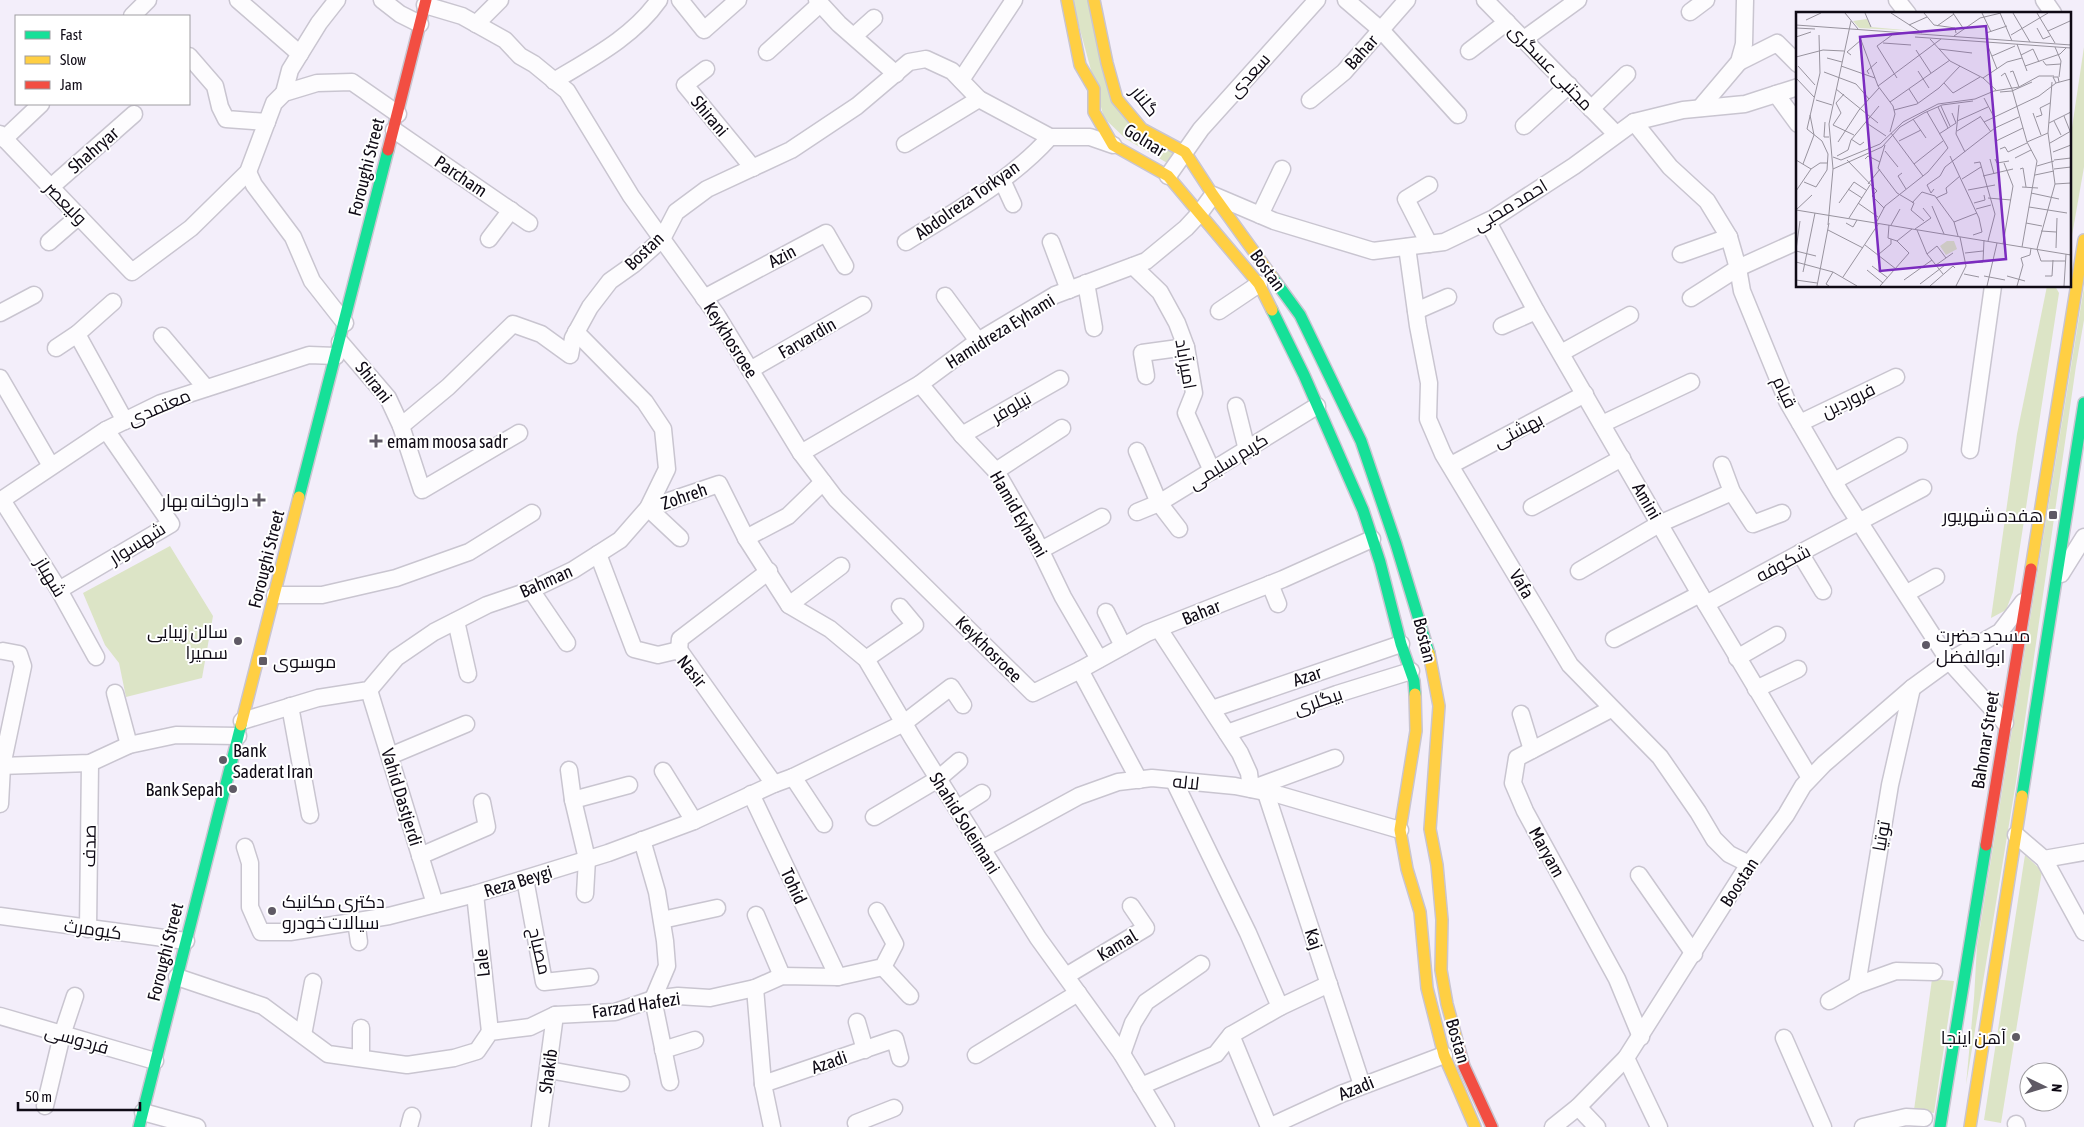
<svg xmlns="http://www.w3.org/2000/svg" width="2084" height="1127" viewBox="0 0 2084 1127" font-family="'Asap Condensed',Cairo,sans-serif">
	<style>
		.green { fill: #dce4c6 }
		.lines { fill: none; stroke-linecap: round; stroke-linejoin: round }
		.street-casing { stroke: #c9c5d0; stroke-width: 19 }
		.fast-casing { stroke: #c9c5d0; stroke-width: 14 }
		.slow-casing { stroke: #c9c5d0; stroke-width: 14 }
		.jam-casing { stroke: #c9c5d0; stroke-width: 14 }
		.street { stroke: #fdfcfe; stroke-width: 16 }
		.fast { stroke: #16e098; stroke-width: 11 }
		.slow { stroke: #ffcf43; stroke-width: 11 }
		.jam { stroke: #f24e42; stroke-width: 11 }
		.poi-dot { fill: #5f5a65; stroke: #fff; stroke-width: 2 }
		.labels { text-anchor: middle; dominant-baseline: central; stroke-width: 4; stroke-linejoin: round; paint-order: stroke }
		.street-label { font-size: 18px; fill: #0f0a15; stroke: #fff }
		.poi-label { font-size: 18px; fill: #0f0a15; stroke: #fff; text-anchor: start }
		.inset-road { fill: none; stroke: #98939e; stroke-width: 1 }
		.view { fill: #7b2cbf; fill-opacity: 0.15; stroke: #7b2cbf; stroke-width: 2.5 }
		.inset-edge { fill: none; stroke: #0f0a15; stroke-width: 2.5 }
	</style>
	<rect width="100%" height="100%" fill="#f3eefa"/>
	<g class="green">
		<path d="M1072,0H1089L1112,102L1177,151L1169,164L1126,139L1104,118Z"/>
		<path d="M2084,47V167L2070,247V141Z"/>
		<path d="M2047,286H2055L2059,293L2013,592L2006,610L1991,618L2017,434Z"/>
		<path d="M2084,287V320L2076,366L2016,782L1966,1085L1974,998L1977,946Z"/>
		<path d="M170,546L213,616L202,678L126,697L119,663L105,645L83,593Z"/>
		<path d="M2025,855L2042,871L2001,1123L1984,1120Z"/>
		<path d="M1932,979L1954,981L1934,1113L1914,1110Z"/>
	</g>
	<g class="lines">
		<g class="street-casing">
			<g id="street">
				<path d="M238,0L300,54"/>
				<path d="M382,0L400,14L420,24"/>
				<path d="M680,0L704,30L738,0"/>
				<path d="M817,0L839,24L896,74"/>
				<path d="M1346,0L1381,30L1458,115"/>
				<path d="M1485,0L1616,134"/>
				<path d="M1897,0L1908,14"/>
				<path d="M2044,0L2053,13L2051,14"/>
				<path d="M425,5L462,16L505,40L520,56L534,64L567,91L631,196L716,314L801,453L836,499L1033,693L1080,670L1147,633L1283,579L1372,539"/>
				<path d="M1690,12L1706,0"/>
				<path d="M132,16L148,0"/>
				<path d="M476,24L500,0"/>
				<path d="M854,36L874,18"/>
				<path d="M1524,39L1578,0"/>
				<path d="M1469,51L1507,22"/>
				<path d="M767,52L820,4"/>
				<path d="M189,56L215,86L220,107L226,119L267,122"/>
				<path d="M1739,62L1777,43L1798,64"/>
				<path d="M706,69L685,85L753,168"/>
				<path d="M961,80L1014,0"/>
				<path d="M554,81C592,58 633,37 659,0"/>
				<path d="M284,93L290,70L319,23L337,0"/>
				<path d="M1776,94L1798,124"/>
				<path d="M1310,100L1344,72L1407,0"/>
				<path d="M1700,108L1739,62L1744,44L1745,0"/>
				<path d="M1591,109L1627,74"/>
				<path d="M1634,122L1670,167L1707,201L1729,237L1738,268L1742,291L1787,401L1840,492L1949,661L2005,723"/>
				<path d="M1524,126L1569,85"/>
				<path d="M394,130L529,223"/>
				<path d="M0,134L132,272L191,228L248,172L274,103L284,93L317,83L352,82L398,114"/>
				<path d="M4,139L41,104"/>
				<path d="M905,144L979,99"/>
				<path d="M248,172L254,185L293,237L312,281L345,323"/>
				<path d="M1168,176L1201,129L1317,0"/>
				<path d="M1002,180L1013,204"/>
				<path d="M51,187L134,114"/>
				<path d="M1260,215L1282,169"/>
				<path d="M1488,222L1536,311L1700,594L1810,778"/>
				<path d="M489,239L511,210"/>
				<path d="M49,242L79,216"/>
				<path d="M906,242C955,211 1011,181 1050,137"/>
				<path d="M1051,242L1069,290"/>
				<path d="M1429,244L1406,199L1429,185"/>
				<path d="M1407,247L1418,326L1429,383L1428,419L1443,454L1570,665L1660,757L1698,812L1714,839L1729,854L1749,864"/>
				<path d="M1681,254L1729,237"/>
				<path d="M1133,266L1160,292L1177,323L1186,347L1194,393L1186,413L1212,471"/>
				<path d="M1086,283L1094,328"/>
				<path d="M945,296L978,341"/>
				<path d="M704,298L826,233L845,266"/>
				<path d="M1691,298L1738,268L1798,241"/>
				<path d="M1219,311L1259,284"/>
				<path d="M1416,311L1448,297"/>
				<path d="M0,313L34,295"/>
				<path d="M1502,326L1536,311"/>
				<path d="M77,334L125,421"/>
				<path d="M162,336L206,388"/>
				<path d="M340,342L388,398L401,426L422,490L519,433"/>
				<path d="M56,348L77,334L113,302"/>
				<path d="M1561,353L1630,315"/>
				<path d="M750,370L863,305"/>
				<path d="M1146,376L1142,353L1186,347"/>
				<path d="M0,378L51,466"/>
				<path d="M920,384L962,435L996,471L1034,537L1063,597L1099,659"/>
				<path d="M1236,406L1247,450"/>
				<path d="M1800,423L1896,377"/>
				<path d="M1602,424L1691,382"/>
				<path d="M401,426L448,387L513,324L541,334L570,355L573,338L590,307L610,281L634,264L662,239L676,212L707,189L791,150L857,106L909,62L926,59L952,71L979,99L1050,137H1090L1113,145"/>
				<path d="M962,435L1060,379"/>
				<path d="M1970,450L1993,286"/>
				<path d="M1137,451L1159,503L1179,529"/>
				<path d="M801,453L920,384L978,341L1055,295L1146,261L1186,228L1199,214L1213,195L1274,221L1373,251L1444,242L1494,218L1574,166L1634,122L1683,110L1745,104L1798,87"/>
				<path d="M1451,465L1585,394"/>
				<path d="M1722,465L1732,492L1753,524L1782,513"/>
				<path d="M996,471L1062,428"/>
				<path d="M1834,481L1899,446"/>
				<path d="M2,500L59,590L96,657"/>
				<path d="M0,501L106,430L161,403L309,355L336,356"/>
				<path d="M1532,507L1622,458"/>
				<path d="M1137,512L1159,503L1317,406"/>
				<path d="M680,538L648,508L719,484L746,538L789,605L830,629L866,659L912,737L1038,938L1122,1054L1166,1127"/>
				<path d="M746,538L788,516L823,482"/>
				<path d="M1041,550L1102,517"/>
				<path d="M1800,553L1823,591"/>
				<path d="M598,554L634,649L658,655L679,650L774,784"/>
				<path d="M1579,571L1659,524L1732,492"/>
				<path d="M2061,574L2084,537"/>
				<path d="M1270,584L1278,604"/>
				<path d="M59,590L171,524L106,430"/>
				<path d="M531,590L567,643"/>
				<path d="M1907,593L1936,577"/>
				<path d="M275,595H322L396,578L469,552L532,513"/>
				<path d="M1706,604L1800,553L1923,488"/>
				<path d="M789,605L841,566"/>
				<path d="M1106,612L1123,646"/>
				<path d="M456,621L468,674"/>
				<path d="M1159,629L1240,753L1249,773L1251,789L1335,758"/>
				<path d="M1614,639L1700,594"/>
				<path d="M679,650L680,639L769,571"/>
				<path d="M1737,658L1777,635"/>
				<path d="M866,659L915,625L900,607"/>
				<path d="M1080,670L1139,780"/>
				<path d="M1756,689L1798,669"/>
				<path d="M369,690L435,904"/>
				<path d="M115,693L129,745"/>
				<path d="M290,706L310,815"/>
				<path d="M1212,709L1401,644"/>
				<path d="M1611,709L1517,758L1513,783L1525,811L1617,979L1641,1037"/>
				<path d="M1521,714L1532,750"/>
				<path d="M242,721L318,698L369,690L396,658L434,632L487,605L531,590L573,570L620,540L648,508L667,469L663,429L645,402L576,332"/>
				<path d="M1227,733L1337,694L1411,671"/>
				<path d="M390,756L466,724"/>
				<path d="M0,766L90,763L129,745L176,735L238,736"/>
				<path d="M569,770L573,800L587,859L585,894"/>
				<path d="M663,771L694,821"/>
				<path d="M793,777L824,824"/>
				<path d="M1174,781L1248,933L1280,1007"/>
				<path d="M1266,793L1362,1085"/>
				<path d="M751,794L838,977"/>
				<path d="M573,800L629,785"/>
				<path d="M0,804L2,766L23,666L19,654L3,651"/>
				<path d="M957,809L982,793"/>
				<path d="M874,817L938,779L959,761"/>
				<path d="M2016,835L2044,859L2084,932"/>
				<path d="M642,840L657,892L665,941L667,966L653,999L670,1082"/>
				<path d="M245,847L250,863V907L261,932H290L389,916L475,894L608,853L694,821L774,784L793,777L904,723L951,687L963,705"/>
				<path d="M982,849L1079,796L1118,782L1152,778L1235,786L1280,795L1400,830"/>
				<path d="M420,856L487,827L482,802"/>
				<path d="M2044,859L2084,852"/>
				<path d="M1639,875L1694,954"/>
				<path d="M525,879L544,982L590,977"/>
				<path d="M475,894L490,1032"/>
				<path d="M756,915L782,976"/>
				<path d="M0,916L186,941"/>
				<path d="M662,920L717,908"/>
				<path d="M356,921L359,942"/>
				<path d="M88,929L90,763"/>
				<path d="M883,967L910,996"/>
				<path d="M1066,976L1146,928L1131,906"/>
				<path d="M177,977L263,1006L328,1054L407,1065L454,1058L477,1051L490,1032L530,1027L555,1015L615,1012L653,999L678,996L710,998L755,988L782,976L838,977L883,967L895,944L877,911"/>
				<path d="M1857,985L1890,785L1912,688"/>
				<path d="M755,988L763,1084L772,1127"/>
				<path d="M1829,1001L1857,985L1896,971L1934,972"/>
				<path d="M0,1016L155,1061"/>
				<path d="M857,1022L865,1050"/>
				<path d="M361,1028V1058"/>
				<path d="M303,1035L313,982"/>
				<path d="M1231,1035L1269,1127"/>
				<path d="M1784,1038L1823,1127"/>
				<path d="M663,1050L695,1040"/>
				<path d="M1122,1054L1133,1023L1146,1002L1201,964"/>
				<path d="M976,1055L1078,993"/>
				<path d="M1626,1058L1659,1127"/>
				<path d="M549,1070L621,1083"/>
				<path d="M763,1084L895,1039L900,1058"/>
				<path d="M1141,1086L1216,1054L1231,1035L1280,1007L1329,984"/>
				<path d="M45,1106L62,1035L75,996"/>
				<path d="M1578,1107L1597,1127"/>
				<path d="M143,1112L197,1127"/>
				<path d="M2016,1124L2017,1127"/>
				<path d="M409,1127L412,1116"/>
				<path d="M540,1127L555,1015"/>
				<path d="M858,1127L856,1123L894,1108"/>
				<path d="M1269,1127L1341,1094L1444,1055"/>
				<path d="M1553,1127L1578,1107L1626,1058L1749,864L1786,815L1803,786L1824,764L1912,688L1949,661L2000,632L2023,602"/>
				<path d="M1863,1127L1906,1117L1924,1118"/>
			</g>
		</g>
		<g class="fast-casing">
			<g id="fast">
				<path d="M1273,278L1300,315L1361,441L1396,544L1429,653"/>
				<path d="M1272,310L1304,375L1363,510L1380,562L1401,644L1414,681L1415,694"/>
				<path d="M299,497L388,150"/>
				<path d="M2022,796L2084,403"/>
				<path d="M139,1127L241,725"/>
				<path d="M1940,1127L1986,845"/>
			</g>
		</g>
		<g class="slow-casing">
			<g id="slow">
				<path d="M1067,0L1080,65L1094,89V112L1113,145L1168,176L1259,284L1272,310"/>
				<path d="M1094,0L1107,63L1117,99L1142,129L1185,152L1213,195L1273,278"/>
				<path d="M2031,569L2084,240"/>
				<path d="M1429,653L1439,706L1430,829L1437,865L1442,920L1441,970L1447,1004L1459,1048"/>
				<path d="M1415,694L1416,731L1400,830L1407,869L1420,912L1427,988L1444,1055L1475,1127"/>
				<path d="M241,725L299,497"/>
				<path d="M1970,1127L2022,796"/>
			</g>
		</g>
		<g class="jam-casing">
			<g id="jam">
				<path d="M388,150L426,0"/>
				<path d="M1986,845L2031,569"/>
				<path d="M1459,1048L1464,1066L1492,1127"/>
			</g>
		</g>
		<use href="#street" class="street"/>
		<use href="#fast" class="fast"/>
		<use href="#slow" class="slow"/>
		<use href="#jam" class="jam"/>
	</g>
	<g class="poi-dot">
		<path d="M373.5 433.5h5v5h5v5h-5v5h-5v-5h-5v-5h5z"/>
		<path d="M256.5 492.5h5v5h5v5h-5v5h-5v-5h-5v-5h5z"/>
		<rect x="2048" y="510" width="10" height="10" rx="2.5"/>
		<circle cx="238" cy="641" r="5"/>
		<circle cx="1926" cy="645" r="5"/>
		<rect x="258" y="656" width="10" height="10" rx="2.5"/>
		<circle cx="223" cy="760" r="5"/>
		<circle cx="233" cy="789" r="5"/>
		<circle cx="272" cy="911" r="5"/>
		<circle cx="2016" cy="1037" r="5"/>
	</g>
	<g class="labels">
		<g class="street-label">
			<text transform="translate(1361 52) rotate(-48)">Bahar</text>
			<text transform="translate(1551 67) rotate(46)">مجتبی عسگری</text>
			<text transform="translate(1249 75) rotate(-48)">سعدی</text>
			<text transform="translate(1145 101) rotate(51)">گلنار</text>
			<text transform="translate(710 116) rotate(50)">Shirani</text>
			<text transform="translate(1145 140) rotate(32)">Golnar</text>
			<text transform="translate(93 150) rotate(-41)">Shahryar</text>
			<text transform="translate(366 167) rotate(-76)">Foroughi Street</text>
			<text transform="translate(461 176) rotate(34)">Parcham</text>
			<text transform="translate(967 200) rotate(-35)">Abdolreza Torkyan</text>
			<text transform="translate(66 203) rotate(46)">ولیعصر</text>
			<text transform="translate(1510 205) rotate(-31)">احمد محبی</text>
			<text transform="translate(644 251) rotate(-44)">Bostan</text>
			<text transform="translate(782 256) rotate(-28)">Azin</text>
			<text transform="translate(1268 270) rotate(54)">Bostan</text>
			<text transform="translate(1000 331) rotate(-32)">Hamidreza Eyhami</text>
			<text transform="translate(807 338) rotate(-30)">Farvardin</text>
			<text transform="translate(731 340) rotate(58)">Keykhosroee</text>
			<text transform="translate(1186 364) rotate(80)">امیرآباد</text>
			<text transform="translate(374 382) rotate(52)">Shirani</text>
			<text transform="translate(1785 392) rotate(65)">قیام</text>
			<text transform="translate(1848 400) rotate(-26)">فروردین</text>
			<text transform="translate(159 407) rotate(-23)">معتمدی</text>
			<text transform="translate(1011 407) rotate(-30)">نیلوفر</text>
			<text transform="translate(1518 430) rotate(-28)">بهشتی</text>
			<text transform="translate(1228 461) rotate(-32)">کریم سلیمی</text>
			<text transform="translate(684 496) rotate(-19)">Zohreh</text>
			<text transform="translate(1647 501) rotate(60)">Amini</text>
			<text transform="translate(1019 514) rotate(60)">Hamid Eyhami</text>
			<text transform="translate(137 543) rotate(-32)">شهسوار</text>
			<text transform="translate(266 559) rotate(-76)">Foroughi Street</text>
			<text transform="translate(1783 563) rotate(-28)">شکوفه</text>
			<text transform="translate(51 577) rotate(59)">شهباز</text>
			<text transform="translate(546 581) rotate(-24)">Bahman</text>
			<text transform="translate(1522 584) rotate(59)">Vafa</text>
			<text transform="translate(1201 612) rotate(-22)">Bahar</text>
			<text transform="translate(1425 640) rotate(76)">Bostan</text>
			<text transform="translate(989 649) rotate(45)">Keykhosroee</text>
			<text transform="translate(692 671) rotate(51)">Nasir</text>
			<text transform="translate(1307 676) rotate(-19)">Azar</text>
			<text transform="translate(1318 701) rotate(-19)">بیگلری</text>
			<text transform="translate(1985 740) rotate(-81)">Bahonar Street</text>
			<text transform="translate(1186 782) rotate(6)">لاله</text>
			<text transform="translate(402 797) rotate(73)">Vahid Dastjerdi</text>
			<text transform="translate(965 823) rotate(58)">Shahid Soleimani</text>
			<text transform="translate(1881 836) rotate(-80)">توتیا</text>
			<text transform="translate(89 846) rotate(-89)">صدف</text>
			<text transform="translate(1547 852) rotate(61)">Maryam</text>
			<text transform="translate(518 881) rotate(-17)">Reza Beygi</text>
			<text transform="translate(1739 882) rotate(-57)">Boostan</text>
			<text transform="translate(794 886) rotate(65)">Tohid</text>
			<text transform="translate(93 929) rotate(8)">کیومرث</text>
			<text transform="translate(1314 939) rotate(72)">Kaj</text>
			<text transform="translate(1117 945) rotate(-31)">Kamal</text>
			<text transform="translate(540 951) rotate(77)">مصباح</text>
			<text transform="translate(165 952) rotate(-76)">Foroughi Street</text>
			<text transform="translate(482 963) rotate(-96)">Lale</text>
			<text transform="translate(636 1005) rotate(-9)">Farzad Hafezi</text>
			<text transform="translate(77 1039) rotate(16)">فردوسی</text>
			<text transform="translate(1458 1041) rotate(74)">Bostan</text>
			<text transform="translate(829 1062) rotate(-19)">Azadi</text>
			<text transform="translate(548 1071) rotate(-82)">Shakib</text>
			<text transform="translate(1356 1088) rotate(-22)">Azadi</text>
		</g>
		<g class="poi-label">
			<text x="387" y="441">emam moosa sadr</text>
			<text x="249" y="500" text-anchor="end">داروخانه بهار</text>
			<text x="2043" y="515" text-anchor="end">هفده شهریور</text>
			<text x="228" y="631" text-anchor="end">سالن زیبایی<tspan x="228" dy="21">سمیرا</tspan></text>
			<text x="1936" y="635">مسجد حضرت<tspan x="1936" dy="21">ابوالفضل</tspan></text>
			<text x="273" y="661">موسوی</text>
			<text x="233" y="750">Bank<tspan x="233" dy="21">Saderat Iran</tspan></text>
			<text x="223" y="789" text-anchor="end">Bank Sepah</text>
			<text x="282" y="901">دکتری مکانیک<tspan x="282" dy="21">سیالات خودرو</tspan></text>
			<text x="2006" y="1037" text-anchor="end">آهن اینجا</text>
		</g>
	</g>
	<g transform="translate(1796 12)">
		<rect width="275" height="275" fill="#f3eefa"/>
		<path d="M71,7L75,15L119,19L63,16L57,9ZM151,229H158L161,237L150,243L144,234Z" fill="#dce4c6"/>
		<path class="inset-road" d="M49,1L62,17M69,1L75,15M95,1L126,21M128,1L138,13L159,16L160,21M157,1L167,16M186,1L195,20M204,1L216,29M217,1L234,30M241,1L259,31M10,8L25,1M0,13L275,33M113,13L131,5M141,14L158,2M0,16L19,17M241,16L247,27L254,24M252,19L274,9M190,21L211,14M96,23L81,34L101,66M215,23L252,1M158,24L184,6L205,1M0,25L15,20M119,25L275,36M134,27L154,49L187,66L200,78M87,31L115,33M191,32L201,57M221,32L231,59M259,35L265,49L263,65M143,37L176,41M120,38L135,61M55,43L51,40L65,28L82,74L97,94L99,102L94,120M225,43L237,37L243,50M196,44L219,34M0,45L27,38L48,39M31,46L46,50M247,49L250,53L265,52M2,54L19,73M45,54L79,66M229,54L264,42L270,36M122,59L133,76M28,60L60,72L73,87M214,60L217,59L223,75M73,62L71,59L81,50M205,64L209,61L216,77L231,130L241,149L226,235M0,66L18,85M187,66L211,50L226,46M256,70L252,121L259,172L241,237L245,249H269M263,70L262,65H257L260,71L275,67V60M148,71L157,81L184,65M82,74L145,27M40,77L82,111M113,77L122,91M204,80L216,79L236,70M48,82L40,91L45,101L37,113L58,123M188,86L198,105M20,88L36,93M94,90L154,48M163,93L160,122L169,140M145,94L154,114M142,95L152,116M98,98L121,92L143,76L164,54M237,101L245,123M184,104L195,120M268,104L274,119M240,105L246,103L244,96L254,91M117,107L130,126M161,109L192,95M258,109L265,123M29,110L28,125H33M69,110L90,124M188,110L243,84L260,71M253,111L275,100M11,117L24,61L23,23M161,119L184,105M95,121L127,164M143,122L160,111L156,101M55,127L64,133L68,130M103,129L125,118M200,129L227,116M42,130L63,98L83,76M231,130L252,121M254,131L275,119M89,133L82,156L101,181L118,191L115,198L128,209M204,137L209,135L212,140L231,131M89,139L102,155M257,140L275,133M41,144L52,138L55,128L83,94M154,144L183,206L186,220L177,223M37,145L45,148L84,132L107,110L142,92L179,87L198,79L223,75L243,64H258M219,146L235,138M69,147L72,144L84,150M194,147L198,162M199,147L201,151L213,149M0,148L15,157M51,148L81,179L76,184L88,196M258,148L275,146M178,151L184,150L199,202L192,229M7,152L18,123L14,103M118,152L147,129M241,154L258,149M37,157L86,135L104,115L128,101L146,93L177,89M224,157L227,156L230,175M258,157L275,155M106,161L102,164L110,177M239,163L258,159M187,164L217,157M166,167L185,155M8,170L20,175L31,158L32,142L26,129L11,117M72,172L84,157M259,172L275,171M226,175L242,176M52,177L66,186M138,177L135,181L131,173L144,164L149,155L199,116L223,105M172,178L199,173M0,179L15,157L24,151H31M235,181L263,187M140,186L151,181L150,176L164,164M192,186L215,188M43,191L58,170L70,178M62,191L82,205M116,191L126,180L139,184L158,210L162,224M178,191L189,188L188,183M136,194L148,222M233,195L271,201M180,197L195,193M0,198L16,183M0,198L275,243M53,206L74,173M158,210L181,201M50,211L57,215L61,208M80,211L89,194L132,160L152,136L131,100M230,211L246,214M32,213L37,157L33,112L55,9M95,213L104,197M119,217L135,206L127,196M32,218L67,236M121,218L131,242L147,262M245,219L260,220M101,229L116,217M207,232L217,174L208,151M69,233L100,257M260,236L261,206M0,238L4,209M0,239L20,244M169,241L187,239M83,242L95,232V227M131,242L141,234L150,246M0,250L37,260L61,274M157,252L187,250L188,228M140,253L157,241M76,254L92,266M71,258L87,271M7,260L19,201M168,262L183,265M188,264L209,268M211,264L229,269M249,264H256L257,248M47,265L83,211M0,268L21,271M108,268L136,248M124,272L149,253M21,274L33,211M33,274L30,272L37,260M84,274L113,241L101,229L92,226L93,213M134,274L157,254L159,256M160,274L170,254L164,225M191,274L201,231M221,274L227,253L225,246L234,243L235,236M268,274L270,242"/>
		<path class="view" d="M190,14L210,247L84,259L64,25Z"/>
		<rect width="275" height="275" class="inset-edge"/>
	</g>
	<rect x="15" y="15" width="175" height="90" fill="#ffffff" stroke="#9f9da1"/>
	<rect x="25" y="31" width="25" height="8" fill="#16e098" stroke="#9f9da1"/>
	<text x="60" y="40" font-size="15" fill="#0f0a15">Fast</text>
	<rect x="25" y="56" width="25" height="8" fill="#ffcf43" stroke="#9f9da1"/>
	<text x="60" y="65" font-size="15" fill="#0f0a15">Slow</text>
	<rect x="25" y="81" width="25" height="8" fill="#f24e42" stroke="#9f9da1"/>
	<text x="60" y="90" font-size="15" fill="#0f0a15">Jam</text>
	<g transform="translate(2044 1087) rotate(95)"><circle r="24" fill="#ffffff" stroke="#9f9da1"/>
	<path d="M0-4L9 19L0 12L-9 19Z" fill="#5f5a65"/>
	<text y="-8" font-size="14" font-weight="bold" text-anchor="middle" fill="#0f0a15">N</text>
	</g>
	<path d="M18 1102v8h122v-8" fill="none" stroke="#0f0a15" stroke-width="2.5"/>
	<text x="25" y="1102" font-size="15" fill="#0f0a15" stroke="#ffffff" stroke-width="4" paint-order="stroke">50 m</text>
</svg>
